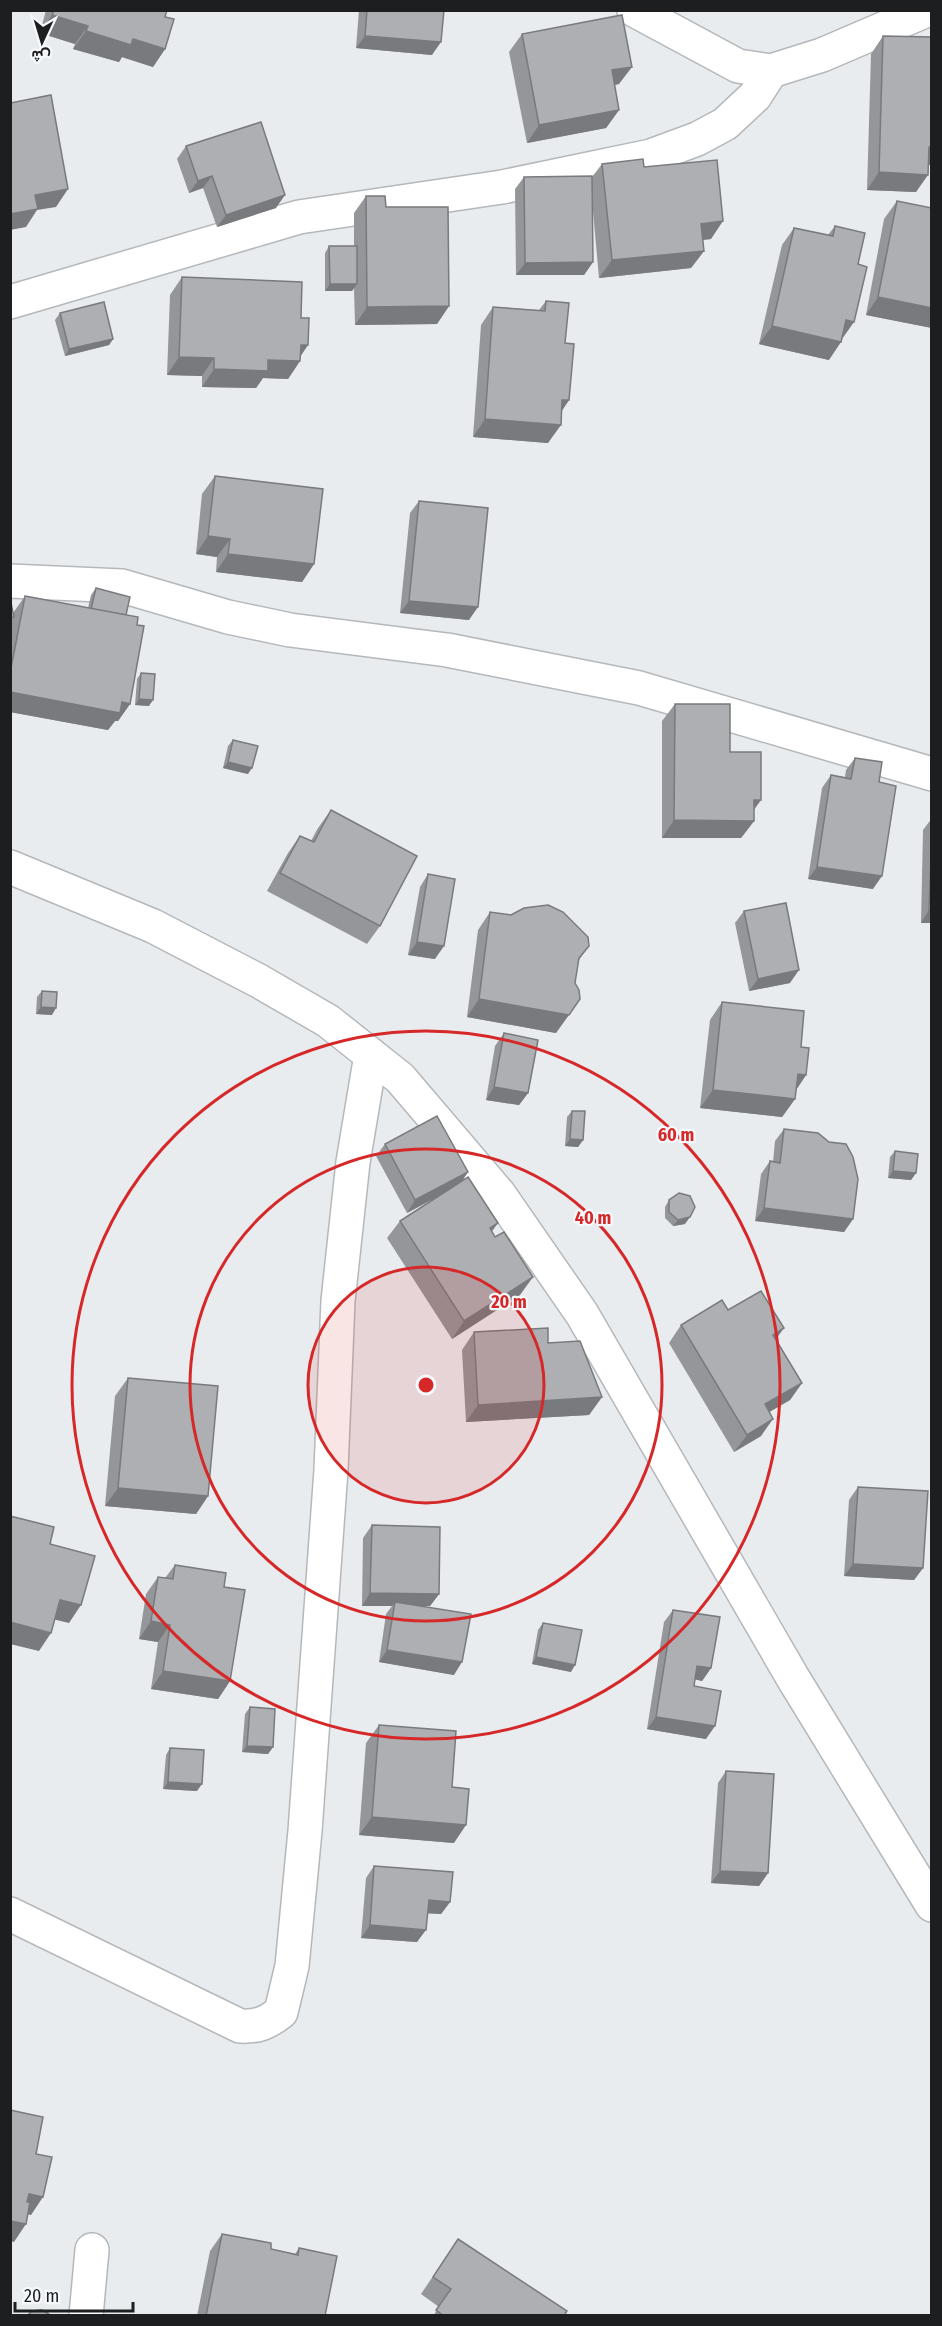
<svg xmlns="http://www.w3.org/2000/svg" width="942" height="2326" viewBox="0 0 942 2326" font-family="'Fira Sans Condensed',Vazirmatn,sans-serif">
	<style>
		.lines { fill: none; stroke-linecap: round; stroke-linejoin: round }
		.minor-casing { stroke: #b5b8bb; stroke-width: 36 }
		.minor { stroke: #fff; stroke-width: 33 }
		.wall { fill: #959699 }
		.shaded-wall { fill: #797a7d }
		.building { fill: #adafb2; stroke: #797a7d; stroke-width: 1.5 }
		.ring { fill: none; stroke: #d62828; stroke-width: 3 }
		.centre { fill: #d62828; stroke: #f6f9fc; stroke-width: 3 }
		.ring-label { font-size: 18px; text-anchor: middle; font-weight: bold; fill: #d62828; stroke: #f6f9fc; stroke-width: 4.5; stroke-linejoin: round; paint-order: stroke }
	</style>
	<rect width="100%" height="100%" fill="#e9ecef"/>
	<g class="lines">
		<g class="minor-casing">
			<g id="minor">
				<path d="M634,10L738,66L771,71L822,55L927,10"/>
				<path d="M10,302L299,217L502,187L651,156L697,139L725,124L755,96L771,71"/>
				<path d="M10,581L122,586L228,617L290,630L447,650L639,688L932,774"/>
				<path d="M10,867L153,926L259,981L328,1021L400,1078L499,1194L582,1314L793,1678L932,1905"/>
				<path d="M10,1914L240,2026C258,2027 267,2023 281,2012L292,1966L305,1831L331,1470L338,1301L353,1162L371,1055"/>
				<path d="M86,2316L92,2250"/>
			</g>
		</g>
		<use href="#minor" class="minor"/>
	</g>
	<g class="wall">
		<path d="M46,10H167L165,17V49L153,67L122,57L119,62L73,49L75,44L40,33Z"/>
		<path d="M359,10H444L432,55L356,48Z"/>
		<path d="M522,34L619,84L614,85L619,110L606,128L527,143L509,52Z"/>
		<path d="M883,36L932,165H929L916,192L867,190L871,54Z"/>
		<path d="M186,146L276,208L217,227L203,188L189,193L177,159Z"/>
		<path d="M602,164L644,167L711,239L703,240L704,251L691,268L599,278L593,211V262L584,275H516L515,189L524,177H592Z"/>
		<path d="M366,196L386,207L449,306L437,324L355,325L354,288L352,291H325V253L329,246H354V213Z"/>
		<path d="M897,201L932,328L866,315L884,219Z"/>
		<path d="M835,226L829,360L759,344L782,245L794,228L828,235Z"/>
		<path d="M182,277L301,318L308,345L300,357V361L288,379L263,378L256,388L202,387V376L167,375L170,295Z"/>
		<path d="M546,301L565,343L569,400L561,412L548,443L473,437L481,325L493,307L539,310Z"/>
		<path d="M60,313L113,339L109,345L65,356L55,320Z"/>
		<path d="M215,476L314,564L302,582L216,572L217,557L196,554L202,494Z"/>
		<path d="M419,501L469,620L400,613L410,513Z"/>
		<path d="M96,588L126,615L130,704L118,721H115L108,730L10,712V598L13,613L25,596L88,608L91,595Z"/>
		<path d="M141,673L149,706L135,705L137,679Z"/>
		<path d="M675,704L730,752L754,810V821L741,838H662V721Z"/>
		<path d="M233,740L248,774L223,768L228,746Z"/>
		<path d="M855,758L879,782L873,889L808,879L822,788L831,775L845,777L846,770Z"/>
		<path d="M331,810L380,926L367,944L267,891L288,853L300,836L311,841L318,828Z"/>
		<path d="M932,818V923H921L923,830Z"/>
		<path d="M428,874L435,959L408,955L420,887Z"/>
		<path d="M744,911L790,983L749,991L735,923Z"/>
		<path d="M490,912L589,946L579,960L556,1033L467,1017L478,930Z"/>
		<path d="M42,991L52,1015L36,1014L37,997Z"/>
		<path d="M722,1002L801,1047L806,1075L796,1090L795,1099L782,1117L700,1108L710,1020Z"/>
		<path d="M504,1033L528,1093L519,1105L486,1100L495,1046Z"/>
		<path d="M572,1111L583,1140L578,1147L565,1146L567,1117Z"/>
		<path d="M784,1129L853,1219L844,1232L755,1221L761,1174L770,1161L773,1162L775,1141Z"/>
		<path d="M385,1144L468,1172L462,1181L492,1232L520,1295L452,1339L387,1238L400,1221L437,1197L407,1213L376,1156Z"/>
		<path d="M895,1151L916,1173L911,1180L888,1178L890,1157Z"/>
		<path d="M669,1200L685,1224L673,1226L665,1218V1207Z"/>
		<path d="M728,1310L776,1339L802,1383L790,1400L769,1412L761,1436L734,1452L669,1343L681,1325Z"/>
		<path d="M474,1332L548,1343L602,1397L589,1415L466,1422L462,1350Z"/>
		<path d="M128,1378L208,1496L196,1514L105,1506L115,1396Z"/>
		<path d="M858,1487L923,1568L914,1580L844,1576L849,1500Z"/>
		<path d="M372,1525L439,1594L430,1606H422L454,1675L379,1662L386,1614L392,1606H362L363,1538Z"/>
		<path d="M175,1565L224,1587L230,1681L218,1699L151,1689L158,1642L139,1639L146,1594L158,1577L165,1578Z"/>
		<path d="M673,1610L711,1668L702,1681L695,1679L694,1686L706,1739L647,1729L664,1622Z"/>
		<path d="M543,1623L571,1672L532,1664L538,1630Z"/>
		<path d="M250,1707L273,1747L268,1754L242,1752L245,1714Z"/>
		<path d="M379,1725L452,1787L454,1843L359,1835L366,1743Z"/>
		<path d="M170,1748L197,1791L163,1789L166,1755Z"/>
		<path d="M726,1771L768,1873L759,1886L711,1883L718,1783Z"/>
		<path d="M374,1866L450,1902L441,1914L428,1913L417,1942L361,1938L366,1878Z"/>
		<path d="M222,2234L271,2249L295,2254L299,2248L325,2316H197L210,2251Z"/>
		<path d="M446,2257L564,2316H433L439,2307L421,2294Z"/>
	</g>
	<g class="shaded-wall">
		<path d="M52,15L88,26L75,44L40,33Z"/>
		<path d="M86,31L133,39L165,49L153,67L122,57L119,62L73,49Z"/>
		<path d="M365,36L441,42L432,55L356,48Z"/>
		<path d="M632,67L619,84L599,88L612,70Z"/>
		<path d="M619,110L606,128L527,143L539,125Z"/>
		<path d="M929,147H932V165H917Z"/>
		<path d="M879,172L928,175L916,192L867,190Z"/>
		<path d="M212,176L203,188L189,193L198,181Z"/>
		<path d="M68,189L56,207L37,210L26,227L10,230V214L35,195Z"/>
		<path d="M285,195L276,208L217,227L226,215Z"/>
		<path d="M723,221L711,239L689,241L701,224Z"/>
		<path d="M704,251L691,268L599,278L612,260Z"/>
		<path d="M593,262L584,275H516L525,263Z"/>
		<path d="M330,284H357L352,291H325Z"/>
		<path d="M878,297L932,308V328L866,315Z"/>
		<path d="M449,306L437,324L355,325L367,307Z"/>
		<path d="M846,320L854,322L842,339Z"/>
		<path d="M772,326L841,342L829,360L759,344Z"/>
		<path d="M113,339L109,345L65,356L69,349Z"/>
		<path d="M301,345H308L297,361H300L288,379L263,378L256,388L202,387L214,369L268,360Z"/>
		<path d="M179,357L214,358L202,376L167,375Z"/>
		<path d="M562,400H569L557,418Z"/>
		<path d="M485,419L561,425L548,443L473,437Z"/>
		<path d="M208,536L230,539L217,557L196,554Z"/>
		<path d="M228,554L314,564L302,582L216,572Z"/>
		<path d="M409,601L478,607L469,620L400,613Z"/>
		<path d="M10,692L122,702L130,704L118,721H115L108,730L10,712Z"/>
		<path d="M139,699L153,700L149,706L135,705Z"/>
		<path d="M228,762L252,768L248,774L223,768Z"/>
		<path d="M754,800H761L748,818Z"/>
		<path d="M674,820L754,821L741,838H662Z"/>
		<path d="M817,867L882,876L873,889L808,879Z"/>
		<path d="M929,910H932V923H921Z"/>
		<path d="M417,942L444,946L435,959L408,955Z"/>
		<path d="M799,970L790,983L749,991L758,979Z"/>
		<path d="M479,999L569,1015L556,1033L467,1017Z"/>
		<path d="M41,1007L56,1008L52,1015L36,1014Z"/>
		<path d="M798,1074L806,1075L794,1093Z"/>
		<path d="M494,1087L528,1093L519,1105L486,1100Z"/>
		<path d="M713,1090L795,1099L782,1117L700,1108Z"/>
		<path d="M570,1139L583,1140L578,1147L565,1146Z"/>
		<path d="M893,1171L916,1173L911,1180L888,1178Z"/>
		<path d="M468,1172L459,1185L407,1213L415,1200Z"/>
		<path d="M764,1208L853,1219L844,1232L755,1221Z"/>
		<path d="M690,1217L685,1224L673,1226L678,1220Z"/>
		<path d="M498,1223L485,1241L490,1228Z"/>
		<path d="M533,1277L520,1295L452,1339L464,1321Z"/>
		<path d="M784,1328L771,1346L773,1335Z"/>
		<path d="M802,1383L790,1400L752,1422L765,1404Z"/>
		<path d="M602,1397L589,1415L466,1422L478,1405Z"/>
		<path d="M773,1419L761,1436L734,1452L747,1435Z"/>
		<path d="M118,1488L208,1496L196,1514L105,1506Z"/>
		<path d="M853,1564L923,1568L914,1580L844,1576Z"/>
		<path d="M370,1593L439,1594L430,1606H394L395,1602L392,1606H362Z"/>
		<path d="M60,1600L81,1605L69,1623L48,1618Z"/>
		<path d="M151,1621L170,1625L158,1642L139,1639Z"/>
		<path d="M10,1622L51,1633L39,1651L10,1644Z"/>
		<path d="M387,1650L462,1662L454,1675L379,1662Z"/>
		<path d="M536,1657L575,1665L571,1672L532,1664Z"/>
		<path d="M697,1666L711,1668L702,1681L689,1678Z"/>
		<path d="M163,1671L230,1681L218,1699L151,1689Z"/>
		<path d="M656,1717L715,1726L706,1739L647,1729Z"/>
		<path d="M247,1746L273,1747L268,1754L242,1752Z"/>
		<path d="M168,1782L202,1784L197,1791L163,1789Z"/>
		<path d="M372,1817L466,1825L454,1843L359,1835Z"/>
		<path d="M720,1871L768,1873L759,1886L711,1883Z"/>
		<path d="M429,1900L450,1902L441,1914L420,1913Z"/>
		<path d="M370,1925L426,1930L417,1942L361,1938Z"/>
		<path d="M29,2194L43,2197L31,2215L16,2212Z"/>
		<path d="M10,2221L26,2224L14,2242L10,2241Z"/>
	</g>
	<g class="building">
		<path d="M54,10H167L165,17L174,19L165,49L133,39L131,45L86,31L88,26L52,15Z"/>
		<path d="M367,10H444L441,42L365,36Z"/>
		<path d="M622,15L632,67L612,70L619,110L539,125L522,34Z"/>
		<path d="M883,36L932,37V147H929L928,175L879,172Z"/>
		<path d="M51,95L68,189L35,195L38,209L10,214V103Z"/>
		<path d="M261,122L285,195L226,215L212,176L198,181L186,146Z"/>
		<path d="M643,159L644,167L717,160L723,221L701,224L704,251L612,260L602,164Z"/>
		<path d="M592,176L593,262L525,263L524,177Z"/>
		<path d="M366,196H385L386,207H448L449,306L367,307Z"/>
		<path d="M897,201L932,208V308L878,297Z"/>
		<path d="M835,226L865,233L858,264L867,267L854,322L846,320L841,342L772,326L794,228L833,236Z"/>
		<path d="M329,246H357V284H330Z"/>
		<path d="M182,277L302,282L301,318H309L308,345H301L300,361L268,360V371L214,369V358L179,357Z"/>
		<path d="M546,301L569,303L565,343L574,344L569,400H562L561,425L485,419L493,307L545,311Z"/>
		<path d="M104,302L113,339L69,349L60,313Z"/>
		<path d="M215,476L323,489L314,564L228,554L230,539L208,536Z"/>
		<path d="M419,501L488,508L478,607L409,601Z"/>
		<path d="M96,588L130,597L126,615L91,609Z"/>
		<path d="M25,596L138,617L137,625L144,626L130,704L122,702L120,713L10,692V673Z"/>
		<path d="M10,598L14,617L10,618Z"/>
		<path d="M141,673L155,674L153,700L139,699Z"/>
		<path d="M675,704H730V752H761V800H754V821L674,820Z"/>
		<path d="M233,740L258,746L252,768L228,762Z"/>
		<path d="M855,758L882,762L879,782L896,786L882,876L817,867L831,775L851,779Z"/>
		<path d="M331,810L417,856L380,926L280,873L300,836L314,842Z"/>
		<path d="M932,832V910H929Z"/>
		<path d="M428,874L455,879L444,946L417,942Z"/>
		<path d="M786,903L799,970L758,979L744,911Z"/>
		<path d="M548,905L563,912L588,937L589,946L579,958L575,983L579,990L580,999L569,1015L479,999L490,912L511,915L524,908Z"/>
		<path d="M42,991L57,992L56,1008L41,1007Z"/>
		<path d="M722,1002L804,1011L801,1047L809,1048L806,1075L798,1074L795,1099L713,1090Z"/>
		<path d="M504,1033L538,1040L528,1093L494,1087Z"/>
		<path d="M572,1111H585L583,1140L570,1139Z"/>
		<path d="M437,1116L468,1172L415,1200L385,1144Z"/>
		<path d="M784,1129L818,1133L829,1142L846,1144L853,1157L858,1179L853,1219L764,1208L770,1161L780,1163Z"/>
		<path d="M895,1151L918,1154L916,1173L893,1171Z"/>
		<path d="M468,1177L498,1223L490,1228L495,1237L504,1232L533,1277L464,1321L400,1221Z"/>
		<path d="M679,1193L690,1196L695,1207L690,1217L678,1220L669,1212V1200Z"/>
		<path d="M761,1291L784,1328L773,1335L802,1383L765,1404L773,1419L747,1435L681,1325L722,1300L728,1310Z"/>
		<path d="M548,1328V1343L580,1341L602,1397L478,1405L474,1332Z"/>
		<path d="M128,1378L218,1386L208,1496L118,1488Z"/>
		<path d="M858,1487L928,1491L923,1568L853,1564Z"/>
		<path d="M10,1516L54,1527L50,1544L95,1556L81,1605L60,1600L51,1633L10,1622Z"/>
		<path d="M372,1525L440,1527L439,1594L370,1593Z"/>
		<path d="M175,1565L226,1573L224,1587L245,1590L230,1681L163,1671L170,1625L151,1621L158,1577L173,1579Z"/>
		<path d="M395,1602L471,1614L462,1662L387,1650Z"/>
		<path d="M673,1610L720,1617L711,1668L697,1666L694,1686L721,1691L715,1726L656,1717Z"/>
		<path d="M543,1623L582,1630L575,1665L536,1657Z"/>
		<path d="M250,1707L275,1709L273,1747L247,1746Z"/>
		<path d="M379,1725L456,1731L452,1787L469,1789L466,1825L372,1817Z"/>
		<path d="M170,1748L204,1750L202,1784L168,1782Z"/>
		<path d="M726,1771L774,1774L768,1873L720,1871Z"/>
		<path d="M374,1866L453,1872L450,1902L429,1900L426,1930L370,1925Z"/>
		<path d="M10,2110L43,2117L36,2154L52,2157L43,2197L29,2194L27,2202H30L26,2224L10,2221L11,2214L10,2213Z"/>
		<path d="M222,2234L271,2243V2249L298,2255L299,2248L337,2256L325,2316H206Z"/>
		<path d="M458,2239L567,2311L564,2316H444L436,2310L451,2289L433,2277Z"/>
		<path d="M42,2310L52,2316H27L32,2311Z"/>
	</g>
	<circle cx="426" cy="1385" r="118" fill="#d62828" fill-opacity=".12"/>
	<g class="ring">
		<circle cx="426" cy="1385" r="118"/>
		<circle cx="426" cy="1385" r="236"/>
		<circle cx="426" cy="1385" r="354"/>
	</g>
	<circle cx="426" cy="1385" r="9" class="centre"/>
	<g class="ring-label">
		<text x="676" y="1141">60 m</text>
		<text x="593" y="1224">40 m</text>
		<text x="509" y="1308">20 m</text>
	</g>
	<rect width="942" height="2326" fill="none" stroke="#1d1e1f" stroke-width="24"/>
	<g transform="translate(42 42) rotate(184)" stroke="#f6f9fc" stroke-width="4.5" paint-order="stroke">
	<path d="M0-4.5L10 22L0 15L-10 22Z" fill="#1d1e1f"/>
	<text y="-9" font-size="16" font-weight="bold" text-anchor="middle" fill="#1d1e1f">ش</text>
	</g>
	<path d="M15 2302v9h118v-9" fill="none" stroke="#1d1e1f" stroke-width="3"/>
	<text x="24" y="2302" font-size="18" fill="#1d1e1f" stroke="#f6f9fc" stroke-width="4.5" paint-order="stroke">20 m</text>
</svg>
